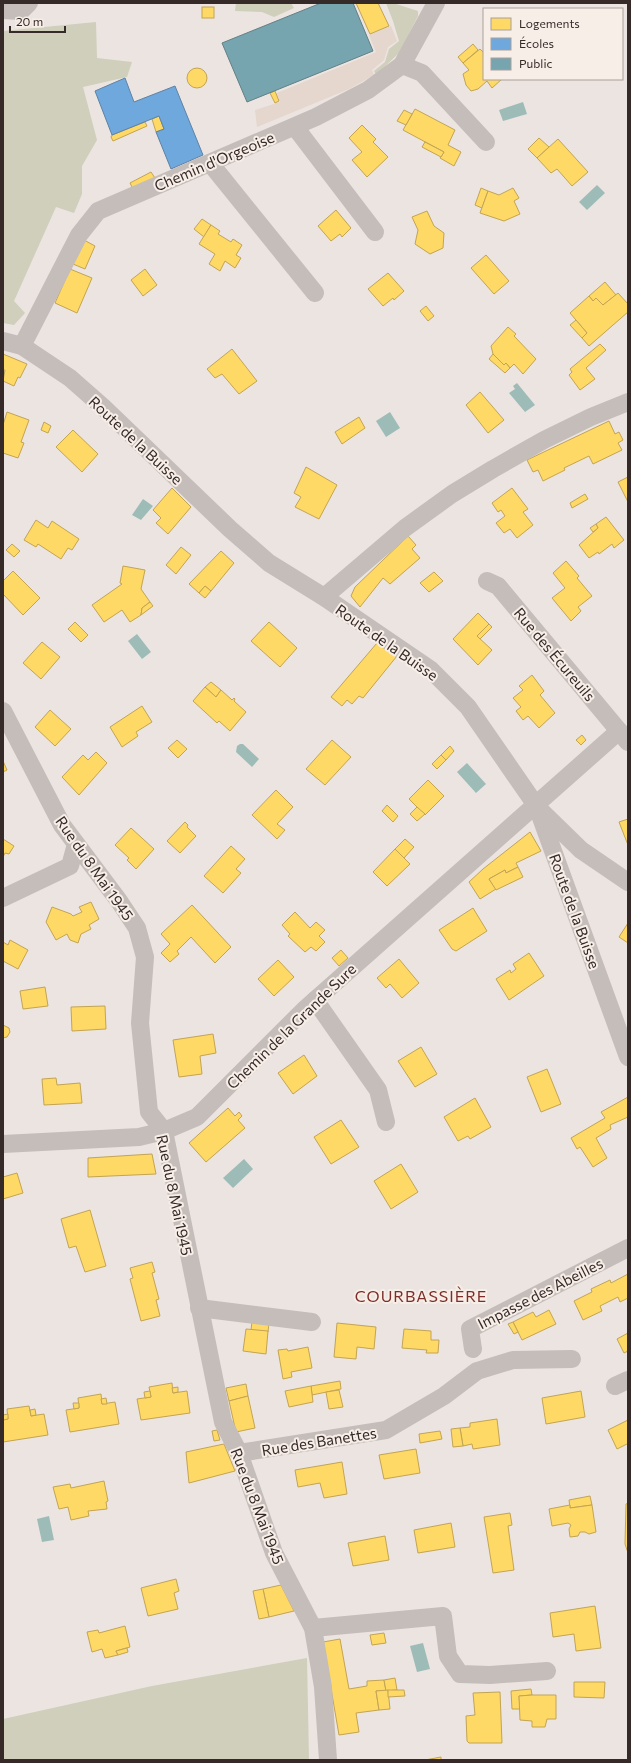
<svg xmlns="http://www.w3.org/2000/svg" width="631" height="1763" viewBox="0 0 631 1763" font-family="Commissioner,sans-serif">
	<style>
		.green { fill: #cfcfbb }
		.plaza { fill: #e5d6ce }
		.water { fill: #9ebcb7 }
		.homes { fill: #ffd966; stroke: #c2a453 }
		.schools { fill: #6fa8dc; stroke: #5e82a6 }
		.public { fill: #76a5af; stroke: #628086 }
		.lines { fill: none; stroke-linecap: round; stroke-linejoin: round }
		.minor { stroke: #c4bdba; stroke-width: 18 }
		.labels { text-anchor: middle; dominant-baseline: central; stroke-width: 4; stroke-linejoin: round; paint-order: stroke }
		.street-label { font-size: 15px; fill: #352a28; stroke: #f8eee8 }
		.neighbourhood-label { font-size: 16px; letter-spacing: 1px; fill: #7d2e28; stroke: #f8eee8 }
	</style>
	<rect width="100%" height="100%" fill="#ece4e0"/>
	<g class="green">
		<path d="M236,3H291L294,8L274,17L262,12L235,11Z"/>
		<path d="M386,3H393L418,11V16L400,52L376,75L374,71L385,62L389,49L399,41L393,21Z"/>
		<path d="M96,22L97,58L132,62L127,77L83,87L97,140L82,166V194L74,213L56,207L14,301L25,313L14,325L3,323V308L4,305L3,304V31Z"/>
		<path d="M307,1658L309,1760H3V1719L152,1686Z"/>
	</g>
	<path class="plaza" d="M391,26L397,41L388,47L384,60L372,70L374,75L349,89L257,127L255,110L280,102L277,93L376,52L369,35Z"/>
	<g class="water">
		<path d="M523,102L527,114L503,121L499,110Z"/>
		<path d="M597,185L605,193L587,210L579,202Z"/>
		<path d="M517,383L535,405L525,412L509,393L515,389L513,386Z"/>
		<path d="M390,412L400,428L386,437L376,421Z"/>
		<path d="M143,499L153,506L141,520L132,515Z"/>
		<path d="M137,634L151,652L142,659L128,641Z"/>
		<path d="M240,744H243L259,759L252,767L236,752L237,746Z"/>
		<path d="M467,763L486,784L476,793L457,772Z"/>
		<path d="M244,1159L253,1169L233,1188L223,1178Z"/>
		<path d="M49,1516L54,1540L42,1542L37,1519Z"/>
		<path d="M423,1643L430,1669L417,1672L410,1646Z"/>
	</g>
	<g class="homes">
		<path d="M356,3H378L389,26L370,34Z"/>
		<rect x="202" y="7" width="12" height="11"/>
		<path d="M473,44L478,50L463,63L458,57Z"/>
		<path d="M480,49L484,53V79H502L492,88L487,81L478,89L471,91L466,85L463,74L469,70L463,63Z"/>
		<circle cx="197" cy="78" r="10"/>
		<path d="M275,91L279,101L275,103L270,93Z"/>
		<path d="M415,109L455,130L448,145L461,152L454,166L440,158L444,152L403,130Z"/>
		<path d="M404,110L412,114L406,125L397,121Z"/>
		<path d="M159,116L164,129L156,132L152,119Z"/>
		<path d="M145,122L147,126L113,141L111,137L112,135Z"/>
		<path d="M362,125L376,139L373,142L388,157L367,177L352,160L362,152L349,138Z"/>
		<path d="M539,138L549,147L537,158L528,149Z"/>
		<path d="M558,139L588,172L572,186L557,169L551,173L537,158Z"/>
		<path d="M425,142L444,152L441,157L422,147Z"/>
		<path d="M151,172L155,178L133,189L130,183Z"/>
		<path d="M481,188L488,191L482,208L475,205Z"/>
		<path d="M513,188L519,198L514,201L520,214L504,221L480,213L488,191L499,195Z"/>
		<path d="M336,210L351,228L342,237L340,234L331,241L318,226Z"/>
		<path d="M427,211L434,226L444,233L443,248L430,254L415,244L418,230L412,217Z"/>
		<path d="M202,219L211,225L204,237L194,229Z"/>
		<path d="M211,225L220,231L218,234L231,242L233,239L242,245L236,255L241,258L235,268L225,261L220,271L209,264L215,254L199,244Z"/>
		<path d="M84,240L95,246L85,269L73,264Z"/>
		<path d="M486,255L509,281L494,294L471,268Z"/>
		<path d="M70,269L92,278L77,313L55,303Z"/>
		<path d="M145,269L157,285L143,296L131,280Z"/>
		<path d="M388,273L404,291L394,300L393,298L383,306L368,289Z"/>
		<path d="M605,282L616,295L603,305L596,298L593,301L589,296Z"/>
		<path d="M618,293L628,304V312L589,346L582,338L587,333L570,313L589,296L593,301L596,298L603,305Z"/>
		<path d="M426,306L434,316L428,321L420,311Z"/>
		<path d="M576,320L587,333L582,338L570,325Z"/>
		<path d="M508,327L516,334L514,336L536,359L523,374L514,364L510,368L506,363L504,365L493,354L491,346Z"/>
		<path d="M600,344L606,350L586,368L595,379L580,390L569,375L572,372L570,369Z"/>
		<path d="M232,349L257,381L239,394L222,374L215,378L207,369Z"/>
		<path d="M3,354L27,364L20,378L18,377L14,386L3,381L5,370H3Z"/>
		<path d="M493,354L504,365L506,363L510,368L505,373L489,359Z"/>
		<path d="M480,392L504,420L488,433L466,405Z"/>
		<path d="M7,412L29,420L21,442L24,443L18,458L3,453V425Z"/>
		<path d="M359,417L365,428L342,444L335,432Z"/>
		<path d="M609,421L615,434L619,432L623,440L618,443L622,450L593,464L589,456L564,468L565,470L543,481L538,470L533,472L527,460Z"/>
		<path d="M44,422L51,426L48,433L41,430Z"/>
		<path d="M73,430L98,454L82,472L56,447Z"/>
		<path d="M306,467L337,485L319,519L295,507L301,497L294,493Z"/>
		<path d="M628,477V502L618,482Z"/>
		<path d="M172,488L191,507L168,534L156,523L161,518L153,510Z"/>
		<path d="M512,488L528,509L523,512L533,525L517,538L510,529L504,533L496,523L505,516L501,510L498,512L492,503Z"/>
		<path d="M585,494L588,499L572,508L570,503Z"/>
		<path d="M606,517L624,540L614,548L612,544L599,554L598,552L589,558L579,545L598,528L596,524Z"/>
		<path d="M36,520L48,528L52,521L79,539L72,550L68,548L61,559L38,544L36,547L24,540Z"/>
		<path d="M596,524L598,528L593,532L590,528Z"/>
		<path d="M408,536L416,545L412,549L420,558L390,584L383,578L360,607L351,596L355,587Z"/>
		<path d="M12,544L20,551L14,557L6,550Z"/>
		<path d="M181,547L191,555L176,574L166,565Z"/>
		<path d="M221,551L234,563L211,591L205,586L199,593L189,584Z"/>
		<path d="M566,561L579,576L577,578L592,596L578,607L581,611L571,621L552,598L565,588L553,573Z"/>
		<path d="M123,566L145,570L141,589L150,602L142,608L141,615L130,622L122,610L104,622L92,605L122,584L120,583Z"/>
		<path d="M13,571L40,598L23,615L3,594V581Z"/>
		<path d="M434,572L443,581L429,592L420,583Z"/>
		<path d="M205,586L211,591L205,598L199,593Z"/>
		<path d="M150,602L153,606L141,615L142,608Z"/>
		<path d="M478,613L489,624L477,636L492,650L478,665L453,639Z"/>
		<path d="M75,622L88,635L81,642L68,629Z"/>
		<path d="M269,622L297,648L280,667L251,641Z"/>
		<path d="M489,624L492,627L480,639L477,636Z"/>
		<path d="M42,642L60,657L41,679L23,663Z"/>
		<path d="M377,643L397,656L363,698L359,696L352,704L347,700L342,706L331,697Z"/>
		<path d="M532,675L544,691L540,695L555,713L539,728L528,716L523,720L516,711L521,707L513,698L523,690L519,686Z"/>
		<path d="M211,682L221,690L216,697L205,687Z"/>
		<path d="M205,687L216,697L221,690L232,700L234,698L235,699L234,701L246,712L230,731L219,721L217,723L193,701Z"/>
		<path d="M142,706L152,722L136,732L138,736L122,747L110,727Z"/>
		<path d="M50,710L71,729L55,746L35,727Z"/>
		<path d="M582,735L586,740L581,745L576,740Z"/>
		<path d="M177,740L187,749L178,758L168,748Z"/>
		<path d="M332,740L351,757L325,785L306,769Z"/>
		<path d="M450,746L454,751L446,760L441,755Z"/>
		<path d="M96,752L107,763L79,795L62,777L83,755L88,760Z"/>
		<path d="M441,755L446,760L437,769L432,764Z"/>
		<path d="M3,761L7,770L3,772Z"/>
		<path d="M428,780L444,796L425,815L409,799Z"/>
		<path d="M276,790L293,807L277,824L285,830L277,839L252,815Z"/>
		<path d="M387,805L398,816L393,822L382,811Z"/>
		<path d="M417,807L425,814L417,821L410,814Z"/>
		<path d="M628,819V845L619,822Z"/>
		<path d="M185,822L188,825L187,827L196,836L180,853L167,841Z"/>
		<path d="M131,828L154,849L136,869L127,860L129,858L115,845Z"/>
		<path d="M530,832L541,851L516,863L518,867L506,873L505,870L489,879L496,889L480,899L469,882L483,869Z"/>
		<path d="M3,839L14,846L9,854L5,853L3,857Z"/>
		<path d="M405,839L414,847L404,858L395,849Z"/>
		<path d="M231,846L245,859L236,869L241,873L223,893L204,876Z"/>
		<path d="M395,849L410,864L387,886L373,872Z"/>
		<path d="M518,867L523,877L496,890L489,879L505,870L506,873Z"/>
		<path d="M91,902L99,919L89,925L91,929L81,934L78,943L70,940L67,934L56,940L46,922L52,907L71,914L73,916L82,912L79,907Z"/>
		<path d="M192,905L231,947L215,963L191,937L177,951L179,954L170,962L161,953L170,944L161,934Z"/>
		<path d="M473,908L487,931L456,951L452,949L439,930Z"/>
		<path d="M295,912L310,928L316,922L325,930L319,936L325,942L316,951L311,947L305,952L288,936L290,934L282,925Z"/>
		<path d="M628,923V943L619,937Z"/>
		<path d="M10,940L28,950L18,969L3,961V942L8,945Z"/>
		<path d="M341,950L348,958L339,966L332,958Z"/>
		<path d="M529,953L544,976L509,1000L496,979L510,970L511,973L516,969L513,964Z"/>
		<path d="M399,959L419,983L402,998L390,984L386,988L377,978Z"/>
		<path d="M278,960L294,977L274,996L258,979Z"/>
		<path d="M45,987L48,1006L23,1009L20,991Z"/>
		<path d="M105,1006L106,1029L72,1031L71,1007Z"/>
		<path d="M3,1025L9,1028L10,1032L7,1037L3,1038Z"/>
		<path d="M213,1034L216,1053L200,1056L202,1074L179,1077L173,1040Z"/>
		<path d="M421,1047L437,1074L415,1087L398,1061Z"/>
		<path d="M304,1055L317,1076L293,1094L278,1073Z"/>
		<path d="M547,1069L561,1104L541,1112L527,1077Z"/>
		<path d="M56,1078L57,1085L80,1083L82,1103L44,1105L42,1079Z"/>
		<path d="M628,1097V1117L610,1125L611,1129L596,1138L607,1158L593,1167L580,1147L577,1149L571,1138L605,1118L601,1112Z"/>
		<path d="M475,1098L491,1127L470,1139L468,1136L458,1141L444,1117Z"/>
		<path d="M228,1108L235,1116L239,1112L242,1116L238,1120L245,1128L206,1162L189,1143Z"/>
		<path d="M341,1120L359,1147L331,1164L314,1137Z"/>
		<path d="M152,1154L156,1174L88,1177V1158Z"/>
		<path d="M401,1164L418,1192L391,1209L374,1181Z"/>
		<path d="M17,1173L23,1193L3,1199V1177Z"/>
		<path d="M90,1210L106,1266L85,1272L76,1246L69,1248L61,1219Z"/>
		<path d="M152,1262L155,1272L152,1273L159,1299L156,1300L160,1316L141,1321L130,1279L133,1278L130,1268Z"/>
		<path d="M628,1274V1298L620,1302L618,1297L600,1306L602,1311L583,1320L574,1301L592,1292L591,1289L610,1280L611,1283Z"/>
		<path d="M549,1310L556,1324L522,1340L513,1322L533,1312L536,1317Z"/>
		<path d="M252,1321L269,1323L268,1332L251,1330Z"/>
		<path d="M513,1322L518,1332L514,1334L508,1324Z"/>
		<path d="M337,1323L376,1327L374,1349L357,1347L356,1359L334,1357Z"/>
		<path d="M246,1329L268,1331L266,1354L243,1351Z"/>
		<path d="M404,1329L431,1331V1340H439L438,1353H426L427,1350L402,1348Z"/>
		<path d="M628,1333V1351L624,1353L617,1339Z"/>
		<path d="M308,1347L312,1368L291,1372L292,1377L283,1379L278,1350L287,1349L288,1351Z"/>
		<path d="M340,1381L341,1389L312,1395L311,1386Z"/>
		<path d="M172,1383L173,1393L187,1391L190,1413L141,1420L137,1399L151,1397L149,1387Z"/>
		<path d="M246,1384L248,1396L229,1401L226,1388Z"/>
		<path d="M311,1386L313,1402L289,1407L285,1391Z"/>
		<path d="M178,1387V1392L173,1393L172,1388Z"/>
		<path d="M339,1390L343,1407L329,1409L326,1392Z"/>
		<path d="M150,1391L151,1397L145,1398L144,1392Z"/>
		<path d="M581,1391L585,1417L546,1424L542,1398Z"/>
		<path d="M101,1394L102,1404L115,1402L119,1424L70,1432L66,1410L79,1408L78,1398Z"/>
		<path d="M248,1396L255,1428L236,1432L229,1401Z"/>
		<path d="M106,1398L107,1404H102L101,1399Z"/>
		<path d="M73,1403H79V1408L74,1409Z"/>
		<path d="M29,1406L31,1416L44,1414L48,1435L3,1442V1420L8,1419L7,1409Z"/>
		<path d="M35,1409L36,1415L31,1416L30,1410Z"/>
		<path d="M8,1414V1419L3,1420V1415Z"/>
		<path d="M497,1419L500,1445L473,1449L472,1444L463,1446L460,1428L470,1427V1423Z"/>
		<path d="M628,1420V1445L627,1444L617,1449L608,1430Z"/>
		<path d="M460,1428L463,1446L453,1447L451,1429Z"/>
		<path d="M217,1430L220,1440L214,1441L212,1431Z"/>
		<path d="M440,1431L442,1439L420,1443L419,1434Z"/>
		<path d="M224,1444L235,1471L189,1483L186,1452Z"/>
		<path d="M416,1449L420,1473L384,1479L379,1455Z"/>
		<path d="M342,1462L347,1494L324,1498L320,1483L298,1487L295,1470Z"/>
		<path d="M104,1481L108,1501L106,1502L107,1509L88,1511L89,1516L71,1520L68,1507L59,1509L53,1487L70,1484L71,1488Z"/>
		<path d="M590,1496L592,1505L570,1508L569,1500Z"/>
		<path d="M628,1503V1553L625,1544L626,1504Z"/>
		<path d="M570,1505V1508L592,1505L596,1532L589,1534L585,1532H580L578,1536L570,1537L569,1529L571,1525L568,1523L552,1526L549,1509Z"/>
		<path d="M510,1513L512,1525L508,1526L514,1570L493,1573L484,1517Z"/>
		<path d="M451,1523L455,1547L418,1553L414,1530Z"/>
		<path d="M385,1536L389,1560L353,1566L348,1543Z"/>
		<path d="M176,1579L179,1591L174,1593L178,1609L148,1616L141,1588Z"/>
		<path d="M281,1585L294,1611L269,1617L263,1589Z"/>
		<path d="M263,1589L269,1617L259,1619L253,1591Z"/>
		<path d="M595,1606L601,1648L576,1651L574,1634L553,1637L550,1613Z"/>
		<path d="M125,1626L130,1647L116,1651L118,1655L105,1658L102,1649L92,1652L87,1632L98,1630L99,1633Z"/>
		<path d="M384,1633L386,1643L372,1645L370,1635Z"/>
		<path d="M340,1639L349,1689L367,1686V1681L384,1680L386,1691H376L379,1710L356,1713L359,1732L339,1735L323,1642Z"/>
		<path d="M127,1648L128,1652L118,1655L116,1651Z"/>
		<path d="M395,1678L397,1690L386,1691L384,1680Z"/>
		<path d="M574,1682H605L604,1698L574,1697Z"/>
		<path d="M531,1689L532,1695L519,1696L520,1709H512L511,1691Z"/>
		<path d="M388,1690L390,1709L379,1710L376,1691Z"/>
		<path d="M388,1690H404L405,1696L388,1697Z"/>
		<path d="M500,1692L502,1743H469L467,1741L466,1716L475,1715L473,1693Z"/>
		<path d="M532,1695H556V1719H547L545,1727H532V1721L520,1720L519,1696Z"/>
		<path d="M441,1757V1760H425Z"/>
	</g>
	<path class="schools" d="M125,78L134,102L175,86L203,155L171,169L156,132L164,129L159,116L112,135L95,91Z"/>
	<path class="public" d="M321,3H353L373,51L247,102L222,43Z"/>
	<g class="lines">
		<g class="minor">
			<path d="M3,10L21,11L29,3"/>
			<path d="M402,65L422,73L486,142"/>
			<path d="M295,127L375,232"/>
			<path d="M210,163L315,293"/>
			<path d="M3,341L22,346L70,378L103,407L230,529L269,563L324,597L431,670L468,707L535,804L540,815L628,1057"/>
			<path d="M22,346L79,235L98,211L316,117L368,90L402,65L436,3"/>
			<path d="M487,581L498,586L619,731"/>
			<path d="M324,597L405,528L452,494L493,469L544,440L591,417L628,402"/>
			<path d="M3,711L62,825L119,901L137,928L145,957L140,1023L149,1112L164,1131L223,1422L239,1453L274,1553L313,1628L323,1687L328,1760"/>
			<path d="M541,811L581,850L628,882"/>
			<path d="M3,898L70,866L76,844"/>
			<path d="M315,1000L378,1090L386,1122"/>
			<path d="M3,1144L139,1137L164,1131L197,1117L304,1010L619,731L628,742"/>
			<path d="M199,1308L312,1322"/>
			<path d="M473,1349L470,1329L628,1248"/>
			<path d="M615,1386L628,1380"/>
			<path d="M239,1453L386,1430L444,1396L477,1371L513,1360L572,1359"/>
			<path d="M313,1628L443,1616L448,1656L460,1674L490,1675L547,1671"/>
		</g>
	</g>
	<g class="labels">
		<g class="street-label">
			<text transform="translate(214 161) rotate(-23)">Chemin d'Orgeoise</text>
			<text transform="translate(136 440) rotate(43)">Route de la Buisse</text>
			<text transform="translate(387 642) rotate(35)">Route de la Buisse</text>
			<text transform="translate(555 654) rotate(50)">Rue des Écureuils</text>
			<text transform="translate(95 868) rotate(55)">Rue du 8 Mai 1945</text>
			<text transform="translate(575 911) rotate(70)">Route de la Buisse</text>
			<text transform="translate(291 1026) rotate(-44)">Chemin de la Grande Sure</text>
			<text transform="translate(175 1195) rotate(78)">Rue du 8 Mai 1945</text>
			<text transform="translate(540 1293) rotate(-27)">Impasse des Abeilles</text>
			<text transform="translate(319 1441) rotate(-9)">Rue des Banettes</text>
			<text transform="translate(258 1506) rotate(69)">Rue du 8 Mai 1945</text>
		</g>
		<g class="neighbourhood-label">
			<text x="421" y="1295">COURBASSIÈRE</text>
		</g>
	</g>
	<rect width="631" height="1763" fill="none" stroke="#352a28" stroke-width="8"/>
	<rect x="483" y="8" width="140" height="72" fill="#f8eee8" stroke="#aaa09b"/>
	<rect x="491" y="18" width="20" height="12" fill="#ffd966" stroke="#aaa09b"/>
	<text x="519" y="28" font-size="12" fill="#352a28">Logements</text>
	<rect x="491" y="38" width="20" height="12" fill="#6fa8dc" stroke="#aaa09b"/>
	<text x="519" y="48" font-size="12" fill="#352a28">Écoles</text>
	<rect x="491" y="58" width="20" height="12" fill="#76a5af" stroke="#aaa09b"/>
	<text x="519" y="68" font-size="12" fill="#352a28">Public</text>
	<path d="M10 26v6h55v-6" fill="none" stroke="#352a28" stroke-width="2"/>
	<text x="16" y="26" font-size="12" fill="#352a28" stroke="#f8eee8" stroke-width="3" paint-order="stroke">20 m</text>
</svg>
